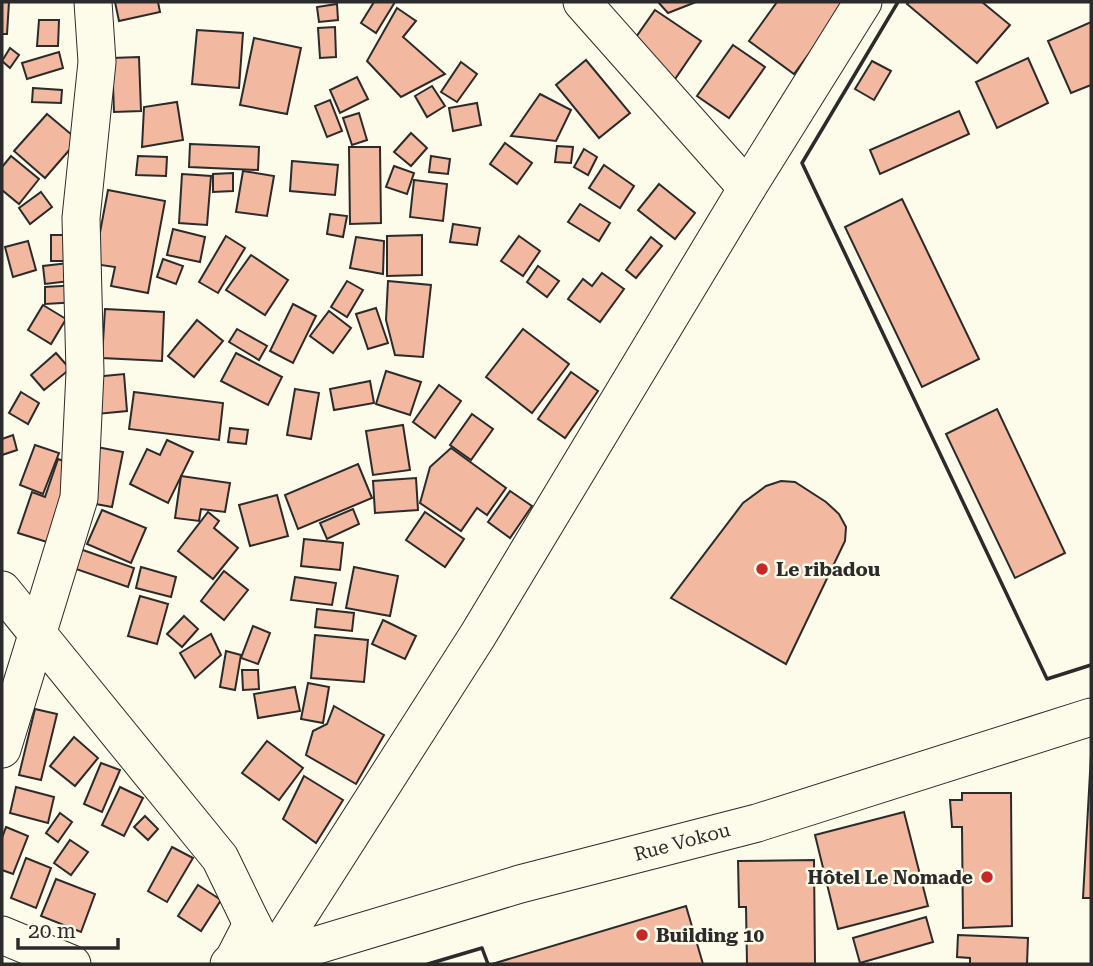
<svg xmlns="http://www.w3.org/2000/svg" width="1093" height="966" viewBox="0 0 1093 966" font-family="'Roboto Serif',serif">
	<style>
		.building { fill: #f2b8a0; stroke: #2b2b2b; stroke-width: 2 }
		.lines { fill: none; stroke-linecap: round; stroke-linejoin: round }
		.minor-casing { stroke: #2b2b2b; stroke-width: 39 }
		.minor { stroke: #fdfbea; stroke-width: 37 }
		.wall { stroke: #2b2b2b; stroke-width: 3.5 }
		.poi-dot { fill: #c62828; stroke: #fdfbea; stroke-width: 2.5 }
		.labels { text-anchor: middle; dominant-baseline: central; stroke-width: 5; stroke-linejoin: round; paint-order: stroke }
		.poi-label { font-size: 19px; font-weight: bold; fill: #2b2b2b; stroke: #fdfbea; text-anchor: start }
		.street-label { font-size: 19px; fill: #2b2b2b; stroke: #fdfbea }
	</style>
	<rect width="100%" height="100%" fill="#fdfbea"/>
	<g class="building">
		<path d="M2,2H9L7,34H2Z"/>
		<path d="M115,2H158L160,12L119,21Z"/>
		<path d="M374,2H395L376,33L361,23Z"/>
		<path d="M658,2H696L668,13Z"/>
		<path d="M777,2H847L794,74L749,41Z"/>
		<path d="M909,2H982L1010,25L977,63L907,4Z"/>
		<path d="M337,4L338,20L319,22L317,7Z"/>
		<path d="M397,8L416,21L403,37L445,74L401,97L367,61Z"/>
		<path d="M655,10L701,41L673,82L627,50Z"/>
		<path d="M39,20H59L58,46H37Z"/>
		<path d="M1091,22V85L1071,93L1048,41Z"/>
		<path d="M335,27L336,57L320,58L318,28Z"/>
		<path d="M197,30L243,33L239,88L192,84Z"/>
		<path d="M254,38L301,48L287,114L240,105Z"/>
		<path d="M733,45L765,67L729,118L697,96Z"/>
		<path d="M10,48L19,55L10,68L2,61Z"/>
		<path d="M59,52L63,68L27,79L22,63Z"/>
		<path d="M139,57L141,111L114,112L112,58Z"/>
		<path d="M1028,58L1048,103L997,128L976,82Z"/>
		<path d="M586,60L630,113L599,138L556,85Z"/>
		<path d="M872,61L891,71L874,100L855,89Z"/>
		<path d="M461,62L477,74L457,102L441,92Z"/>
		<path d="M357,77L368,99L340,113L330,90Z"/>
		<path d="M432,86L445,106L427,117L415,96Z"/>
		<path d="M33,88L62,90L61,103L32,102Z"/>
		<path d="M540,94L571,110L556,141L511,136Z"/>
		<path d="M330,100L342,131L327,137L315,106Z"/>
		<path d="M177,102L183,140L142,147L144,107Z"/>
		<path d="M477,103L481,125L453,131L449,108Z"/>
		<path d="M959,111L969,134L880,174L870,150Z"/>
		<path d="M359,113L367,140L352,145L343,118Z"/>
		<path d="M47,114L78,140L45,178L14,151Z"/>
		<path d="M411,133L427,148L411,166L394,152Z"/>
		<path d="M505,143L532,163L517,184L490,164Z"/>
		<path d="M190,144L259,147L258,170L189,167Z"/>
		<path d="M557,146L573,147L571,163L555,162Z"/>
		<path d="M349,147H380L381,223L350,224Z"/>
		<path d="M584,149L597,157L588,175L574,167Z"/>
		<path d="M11,156L39,179L19,204L2,190V167Z"/>
		<path d="M138,156L167,157L166,176L136,175Z"/>
		<path d="M431,156L450,159L448,174L429,172Z"/>
		<path d="M292,161L338,165L335,195L290,191Z"/>
		<path d="M604,165L634,186L620,208L589,188Z"/>
		<path d="M394,166L414,173L407,194L386,187Z"/>
		<path d="M243,171L274,176L267,216L236,212Z"/>
		<path d="M233,173V191L213,192V174Z"/>
		<path d="M182,174L211,176L207,225L179,223Z"/>
		<path d="M414,180L447,184L443,221L410,217Z"/>
		<path d="M659,184L695,213L675,239L638,210Z"/>
		<path d="M108,190L165,201L148,293L111,286L115,267L94,264Z"/>
		<path d="M41,192L52,207L30,224L19,208Z"/>
		<path d="M902,199L979,359L922,387L845,227Z"/>
		<path d="M580,204L610,223L599,241L568,222Z"/>
		<path d="M330,214L347,216L343,237L327,234Z"/>
		<path d="M453,224L480,228L477,245L450,242Z"/>
		<path d="M173,229L205,237L200,262L167,255Z"/>
		<rect x="51" y="235" width="25" height="26"/>
		<path d="M422,235V275L387,276V236Z"/>
		<path d="M226,236L245,248L218,293L199,282Z"/>
		<path d="M519,236L540,251L523,276L501,261Z"/>
		<path d="M356,237L384,241L383,274L350,268Z"/>
		<path d="M651,237L662,246L636,278L626,270Z"/>
		<path d="M28,241L36,270L13,277L5,247Z"/>
		<path d="M251,255L288,280L265,315L226,290Z"/>
		<path d="M163,259L183,266L176,284L157,277Z"/>
		<path d="M77,262L78,280L45,284L43,266Z"/>
		<path d="M538,266L559,281L547,297L527,282Z"/>
		<path d="M602,273L624,289L600,322L568,299L583,279L592,286Z"/>
		<path d="M347,281L363,290L347,317L331,307Z"/>
		<path d="M388,281L431,285L423,357L395,355L386,320Z"/>
		<path d="M78,285L79,302L45,304V287Z"/>
		<path d="M293,304L316,316L293,363L270,351Z"/>
		<path d="M43,305L66,319L51,344L28,330Z"/>
		<path d="M376,308L388,343L368,349L356,314Z"/>
		<path d="M105,309L164,312L162,361L102,358Z"/>
		<path d="M329,311L351,328L333,353L310,336Z"/>
		<path d="M197,320L223,341L194,377L168,356Z"/>
		<path d="M237,329L267,346L259,360L229,342Z"/>
		<path d="M523,329L569,364L532,413L486,377Z"/>
		<path d="M56,353L70,369L44,390L31,375Z"/>
		<path d="M236,353L282,377L268,405L221,381Z"/>
		<path d="M386,371L421,382L410,415L376,404Z"/>
		<path d="M571,372L598,391L565,438L538,419Z"/>
		<path d="M124,374L127,411L97,414L94,377Z"/>
		<path d="M370,381L374,403L334,410L330,389Z"/>
		<path d="M439,385L461,401L435,438L413,422Z"/>
		<path d="M295,389L319,393L311,439L287,435Z"/>
		<path d="M21,392L39,403L28,424L9,413Z"/>
		<path d="M134,392L223,403L219,440L129,429Z"/>
		<path d="M997,409L1065,553L1015,578L946,434Z"/>
		<path d="M472,414L493,429L471,460L450,445Z"/>
		<path d="M403,425L410,470L373,475L366,431Z"/>
		<path d="M230,428L248,430L246,444L228,442Z"/>
		<path d="M13,435L17,450L2,455V439Z"/>
		<path d="M167,440L193,452L168,503L130,484L147,449L160,455Z"/>
		<path d="M35,445L59,453L43,494L20,485Z"/>
		<path d="M97,447L123,452L112,507L85,502Z"/>
		<path d="M451,448L506,488L487,515L477,508L461,531L420,503L430,467Z"/>
		<path d="M58,459L85,469L60,546L18,533L32,492L45,497Z"/>
		<path d="M358,464L372,498L298,529L285,495Z"/>
		<path d="M181,476L230,483L225,512L201,509L199,521L175,518Z"/>
		<path d="M416,478L418,510L375,513L373,481Z"/>
		<path d="M781,481L795,482L826,502L839,514L846,527L845,541L786,664L671,598L743,503L766,486Z"/>
		<path d="M510,491L532,506L510,538L488,522Z"/>
		<path d="M277,495L288,536L250,546L239,505Z"/>
		<path d="M353,509L359,524L327,539L320,523Z"/>
		<path d="M102,510L146,528L131,563L87,544Z"/>
		<path d="M208,512L219,521L214,528L238,548L213,579L178,551Z"/>
		<path d="M425,512L464,539L445,567L406,540Z"/>
		<path d="M304,539L343,543L340,570L301,566Z"/>
		<path d="M80,549L134,568L128,587L73,568Z"/>
		<path d="M141,567L176,577L171,597L136,588Z"/>
		<path d="M354,567L398,576L390,616L346,608Z"/>
		<path d="M224,571L248,590L224,620L201,601Z"/>
		<path d="M295,577L336,583L332,605L291,600Z"/>
		<path d="M140,596L168,604L157,644L128,636Z"/>
		<path d="M317,609L354,613L352,631L315,627Z"/>
		<path d="M184,616L198,629L182,647L167,634Z"/>
		<path d="M383,620L416,636L405,659L372,644Z"/>
		<path d="M253,626L270,633L258,664L241,658Z"/>
		<path d="M211,634L221,655L195,678L180,653Z"/>
		<path d="M315,635L368,640L364,682L311,678Z"/>
		<path d="M226,651L241,655L235,690L220,687Z"/>
		<path d="M242,670H258L259,689L243,690Z"/>
		<path d="M308,683L329,687L323,723L301,719Z"/>
		<path d="M295,687L300,711L258,718L254,694Z"/>
		<path d="M334,706L384,735L356,784L306,755L313,731L327,724Z"/>
		<path d="M35,709L57,714L41,780L19,775Z"/>
		<path d="M74,737L98,758L75,786L50,766Z"/>
		<path d="M267,741L303,768L279,800L242,773Z"/>
		<path d="M1091,755V898H1083Z"/>
		<path d="M101,763L120,770L102,812L84,804Z"/>
		<path d="M304,776L343,800L316,843L283,819Z"/>
		<path d="M16,787L54,797L48,823L10,813Z"/>
		<path d="M120,787L143,798L124,836L102,825Z"/>
		<path d="M962,793H1011L1012,926L963,928L962,827H952L950,800H962Z"/>
		<path d="M904,812L928,906L838,929L815,835Z"/>
		<path d="M60,813L72,822L58,842L46,833Z"/>
		<path d="M145,816L158,829L148,840L134,827Z"/>
		<path d="M6,827L28,836L13,874L2,870V838Z"/>
		<path d="M70,840L88,852L71,875L54,863Z"/>
		<path d="M172,847L193,858L167,902L148,891Z"/>
		<path d="M26,858L51,868L36,908L11,898Z"/>
		<path d="M814,860L815,964H747L746,907H739L738,861Z"/>
		<path d="M56,879L95,894L81,932L41,916Z"/>
		<path d="M198,885L221,900L201,931L178,916Z"/>
		<path d="M686,906L703,964H492Z"/>
		<path d="M926,917L933,942L860,963L853,938Z"/>
		<path d="M958,935L1028,938L1027,964H970V958L957,957Z"/>
	</g>
	<g class="lines">
		<g class="minor-casing">
			<g id="minor">
				<path d="M582,2L747,188"/>
				<path d="M2,590L220,858L252,924L271,959L520,884L757,823L1091,717"/>
				<path d="M2,749L79,498L85,372L81,218L97,62L93,2"/>
				<path d="M2,935L72,964"/>
				<path d="M229,964L234,959L252,924"/>
				<path d="M270,964L271,959L478,635L747,188L863,2"/>
			</g>
		</g>
		<use href="#minor" class="minor"/>
		<g class="wall">
			<path d="M898,2L802,163L1047,679L1091,665"/>
			<path d="M428,964L482,948L488,964"/>
		</g>
	</g>
	<g class="poi-dot">
		<circle cx="762" cy="569" r="7"/>
		<circle cx="987" cy="877" r="7"/>
		<circle cx="642" cy="935" r="7"/>
	</g>
	<g class="labels">
		<g class="poi-label">
			<text x="776" y="569">Le ribadou</text>
			<text x="973" y="877" text-anchor="end">Hôtel Le Nomade</text>
			<text x="656" y="935">Building 10</text>
		</g>
		<g class="street-label">
			<text transform="translate(682 842) rotate(-15)">Rue Vokou</text>
		</g>
	</g>
	<rect width="1093" height="966" fill="none" stroke="#2b2b2b" stroke-width="7"/>
	<path d="M18 938v10h100v-10" fill="none" stroke="#2b2b2b" stroke-width="3.5"/>
	<text x="28" y="938" font-size="21" fill="#2b2b2b" stroke="#fdfbea" stroke-width="5" paint-order="stroke">20 m</text>
</svg>
